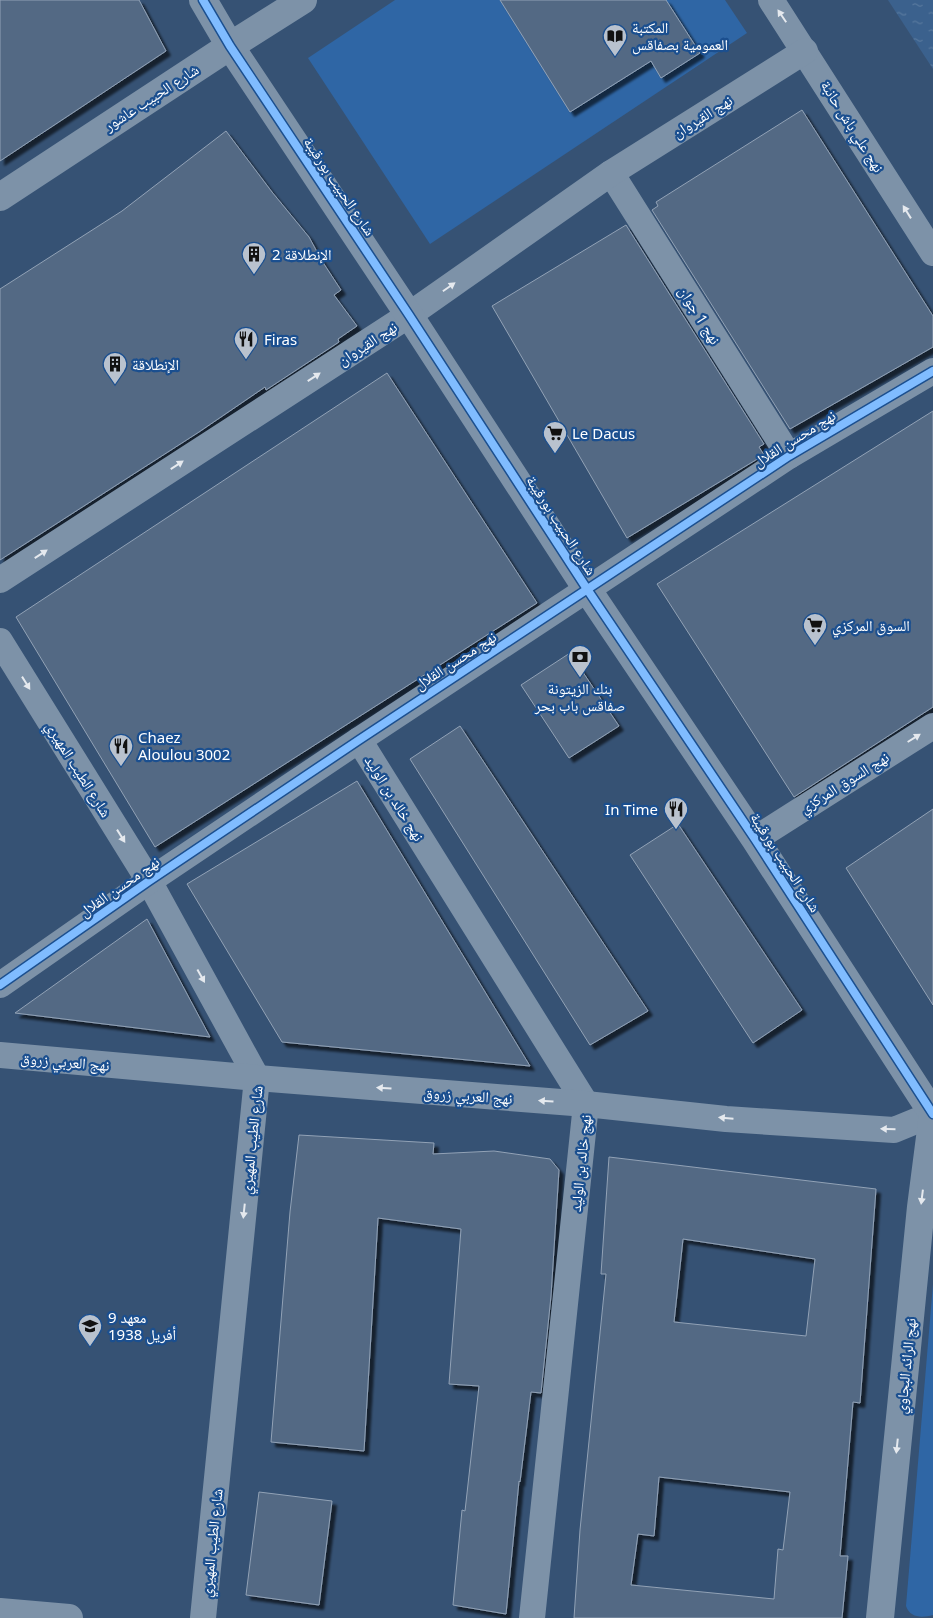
<svg xmlns="http://www.w3.org/2000/svg" width="933" height="1618" viewBox="0 0 933 1618" font-family="'Noto Sans','Noto Naskh Arabic',sans-serif">
	<style>
		.garden { fill: #2f66a5 }
		.water { fill: url(#water-ripples) }
		.building { fill: #526984; stroke: #92a2b6; fill-rule: evenodd; filter: url(#shadow) }
		.lines { fill: none; stroke-linecap: round; stroke-linejoin: round }
		.minor { stroke: #7d92a8; stroke-width: 26 }
		.tertiary { stroke: #7d92a8; stroke-width: 28 }
		.cycleway-casing { stroke: #1b4f8f; stroke-width: 11 }
		.cycleway { stroke: #80bcff; stroke-width: 8 }
		.oneway { fill: #e5e9ee }
		.labels { text-anchor: middle; dominant-baseline: central; stroke-width: 4.5; stroke-linejoin: round; paint-order: stroke }
		.poi-label { font-size: 15px; fill: #fff; stroke: #1b4f8f; text-anchor: start }
		.street-label { font-size: 15px; fill: #fff; stroke: #1b4f8f }
	</style>
	<defs>
		<pattern id="water-ripples" width="26" height="14" patternUnits="userSpaceOnUse" patternTransform="scale(1.25)"><rect width="26" height="14" fill="#3b618d"/><path d="M2 4q2-2 4 0t4 0M15 11q2-2 4 0t4 0" fill="none" stroke="#58799e"/></pattern>
		<filter id="shadow"><feDropShadow dx="4.5" dy="4.5" stdDeviation="1" flood-color="#0009"/></filter>
	</defs>
	<rect width="100%" height="100%" fill="#365274"/>
	<g class="garden">
		<path d="M395,0H725L747,33L430,244L308,58Z"/>
		<path d="M933,1284V1615C922,1618 910,1618 906,1606Z"/>
	</g>
	<path class="water" d="M888,0H933V69Z"/>
	<g class="building">
		<path d="M0,0H139L166,51L0,161Z"/>
		<path d="M500,0H666L700,53L661,78L651,61L570,112Z"/>
		<path d="M802,110L933,316V347L790,429L652,210L658,206L656,202Z"/>
		<path d="M226,131L272,192L309,237L322,261L341,290L334,295L357,326L338,339L339,342L266,390L265,387L199,432L0,560V289L122,211Z"/>
		<path d="M626,225L764,444L759,447L764,455L627,538L492,306Z"/>
		<path d="M387,373L537,603L155,847L16,617Z"/>
		<path d="M933,411V707L794,797L657,584Z"/>
		<path d="M570,653L619,726L569,758L521,685Z"/>
		<path d="M460,726L648,1011L590,1045L410,759Z"/>
		<path d="M357,781L530,1066L282,1042L187,884Z"/>
		<path d="M933,809V1005L846,868Z"/>
		<path d="M678,824L802,1010L753,1043L630,855Z"/>
		<path d="M147,919L210,1037L15,1013Z"/>
		<path d="M299,1135L434,1143L433,1154L494,1151L550,1159L559,1170L551,1296L541,1393L531,1392L520,1482L519,1481L506,1614L453,1605L462,1510L465,1511L479,1386L449,1384L461,1229L378,1218L364,1451L271,1442L290,1212Z"/>
		<path d="M609,1157L876,1189L860,1403L853,1402L840,1556H848L842,1618H574L580,1530L606,1274H601ZM683,1239L815,1259L806,1336L674,1322ZM659,1477L790,1492L783,1550L778,1549L774,1599L631,1585L638,1534L654,1536Z"/>
		<path d="M259,1492L332,1501L319,1605L246,1595Z"/>
	</g>
	<g class="lines">
		<g class="minor">
			<path d="M771,0L933,253"/>
			<path d="M611,173L789,456"/>
			<path d="M0,580L409,315L611,173L805,51"/>
			<path d="M0,641L149,881L257,1078L203,1618"/>
			<path d="M359,740L586,1104L532,1618"/>
			<path d="M755,839L933,726"/>
			<path d="M0,985L149,881L359,740L789,456L933,371"/>
			<path d="M0,1055L257,1078L586,1104L726,1119L894,1130L933,1114"/>
		</g>
		<g class="tertiary">
			<path d="M203,0L230,46L409,315L587,589L755,839L933,1114"/>
			<path d="M0,197L230,46L303,0"/>
			<path d="M0,1612L69,1618"/>
			<path d="M880,1618L921,1207L933,1114"/>
		</g>
		<g class="cycleway-casing">
			<g id="cycleway">
				<path d="M203,0L230,46L409,315L587,589L755,839L933,1114"/>
				<path d="M0,985L149,881L359,740L789,456L933,371"/>
			</g>
		</g>
		<use href="#cycleway" class="cycleway"/>
	</g>
	<defs><path id="oneway-solid" d="M-6-.8H1V-3.2L6.5 0L1 3.2V.8H-6Z" transform="scale(1.25)"/></defs>
	<g class="oneway">
		<use href="#oneway-solid" transform="translate(782 16) rotate(-124)"/>
		<use href="#oneway-solid" transform="translate(907 212) rotate(-122)"/>
		<use href="#oneway-solid" transform="translate(449 287) rotate(-35)"/>
		<use href="#oneway-solid" transform="translate(314 377) rotate(-33)"/>
		<use href="#oneway-solid" transform="translate(177 465) rotate(-33)"/>
		<use href="#oneway-solid" transform="translate(41 554) rotate(-33)"/>
		<use href="#oneway-solid" transform="translate(26 683) rotate(58)"/>
		<use href="#oneway-solid" transform="translate(914 738) rotate(-32)"/>
		<use href="#oneway-solid" transform="translate(121 836) rotate(58)"/>
		<use href="#oneway-solid" transform="translate(201 976) rotate(61)"/>
		<use href="#oneway-solid" transform="translate(384 1088) rotate(-176)"/>
		<use href="#oneway-solid" transform="translate(546 1101) rotate(-176)"/>
		<use href="#oneway-solid" transform="translate(726 1118) rotate(-175)"/>
		<use href="#oneway-solid" transform="translate(888 1129) rotate(-179)"/>
		<use href="#oneway-solid" transform="translate(922 1197) rotate(97)"/>
		<use href="#oneway-solid" transform="translate(244 1211) rotate(96)"/>
		<use href="#oneway-solid" transform="translate(897 1446) rotate(96)"/>
	</g>
	<defs>
		<g id="library-pin" transform="scale(1.25)"><path d="M0 17L-7.5 6A9.5 9.5 0 1 1 7.5 6Z" fill="#b9c2ce" stroke="#1b4f8f"/><path d="M-6-4Q-3-5.5-.7-3.5V5Q-3 3-6 4ZM6-4Q3-5.5 .7-3.5V5Q3 3 6 4Z" fill="#111"/></g>
		<g id="building-pin" transform="scale(1.25)"><path d="M0 17L-7.5 6A9.5 9.5 0 1 1 7.5 6Z" fill="#b9c2ce" stroke="#1b4f8f"/><path d="M-4-6H4V6H1V3H-1V6H-4ZM-2.5-4.3h1.7v1.8h-1.7ZM.8-4.3h1.7v1.8H.8ZM-2.5-1h1.7V.8h-1.7ZM.8-1h1.7V.8H.8Z" fill="#111"/></g>
		<g id="restaurant-pin" transform="scale(1.25)"><path d="M0 17L-7.5 6A9.5 9.5 0 1 1 7.5 6Z" fill="#b9c2ce" stroke="#1b4f8f"/><path d="M-5-6h1v4h1v-4h1v4h1v-4h1v5L-1.5 .5V6h-2V.5L-5-1ZM5-6V6H3V1.5H1.5Q1.5-4 5-6Z" fill="#111"/></g>
		<g id="supermarket-pin" transform="scale(1.25)"><path d="M0 17L-7.5 6A9.5 9.5 0 1 1 7.5 6Z" fill="#b9c2ce" stroke="#1b4f8f"/><path d="M-6-5.5h2.5l.6 2H6L4.5 2H-2.5L-4.4-4H-6ZM-1.5 3.2a1.3 1.3 0 1 0 .1 0ZM3 3.2a1.3 1.3 0 1 0 .1 0Z" fill="#111"/></g>
		<g id="bank-pin" transform="scale(1.25)"><path d="M0 17L-7.5 6A9.5 9.5 0 1 1 7.5 6Z" fill="#b9c2ce" stroke="#1b4f8f"/><path d="M-6-4H6V4H-6ZM0-2.3a2.3 2.3 0 1 0 0 4.6a2.3 2.3 0 1 0 0-4.6Z" fill="#111"/></g>
		<g id="school-pin" transform="scale(1.25)"><path d="M0 17L-7.5 6A9.5 9.5 0 1 1 7.5 6Z" fill="#b9c2ce" stroke="#1b4f8f"/><path d="M0-5L7-2L0 1L-7-2ZM-4 1L0 2.5L4 1V4Q0 6-4 4Z" fill="#111"/></g>
	</defs>
	<g fill-rule="evenodd">
		<use href="#library-pin" x="615" y="36"/>
		<use href="#building-pin" x="254" y="254"/>
		<use href="#restaurant-pin" x="246" y="339"/>
		<use href="#building-pin" x="115" y="364"/>
		<use href="#supermarket-pin" x="555" y="433"/>
		<use href="#supermarket-pin" x="815" y="625"/>
		<use href="#bank-pin" x="580" y="657"/>
		<use href="#restaurant-pin" x="121" y="746"/>
		<use href="#restaurant-pin" x="676" y="809"/>
		<use href="#school-pin" x="90" y="1326"/>
	</g>
	<g class="labels">
		<g class="poi-label">
			<text x="632" y="27">المكتبة<tspan x="632" dy="17">العمومية بصفاقس</tspan></text>
			<text x="272" y="254">الإنطلاقة 2</text>
			<text x="264" y="339">Firas</text>
			<text x="132" y="364">الإنطلاقة</text>
			<text x="572" y="433">Le Dacus</text>
			<text x="832" y="625">السوق المركزي</text>
			<text x="580" y="688" text-anchor="middle">بنك الزيتونة<tspan x="580" dy="17">صفاقس باب بحر</tspan></text>
			<text x="138" y="737">Chaez<tspan x="138" dy="17">Aloulou 3002</tspan></text>
			<text x="658" y="809" text-anchor="end">In Time</text>
			<text x="108" y="1317">معهد 9<tspan x="108" dy="17">أفريل 1938</tspan></text>
		</g>
		<g class="street-label">
			<text transform="translate(151 97) rotate(-33)">شارع الحبيب عاشور</text>
			<text transform="translate(702 116) rotate(-32)">نهج القيروان</text>
			<text transform="translate(853 126) rotate(58)">نهج علي باش حانبة</text>
			<text transform="translate(340 186) rotate(56)">شارع الحبيب بورقيبة</text>
			<text transform="translate(700 315) rotate(58)">نهج 1 جوان</text>
			<text transform="translate(367 343) rotate(-33)">نهج القيروان</text>
			<text transform="translate(794 438) rotate(-32)">نهج محسن القلال</text>
			<text transform="translate(562 525) rotate(57)">شارع الحبيب بورقيبة</text>
			<text transform="translate(455 660) rotate(-33)">نهج محسن القلال</text>
			<text transform="translate(79 769) rotate(58)">شارع الطيب المهيري</text>
			<text transform="translate(844 782) rotate(-32)">نهج السوق المركزي</text>
			<text transform="translate(395 798) rotate(58)">نهج خالد بن الوليد</text>
			<text transform="translate(786 862) rotate(57)">شارع الحبيب بورقيبة</text>
			<text transform="translate(119 886) rotate(-35)">نهج محسن القلال</text>
			<text transform="translate(65 1061) rotate(5)">نهج العربي زروق</text>
			<text transform="translate(468 1095) rotate(4)">نهج العربي زروق</text>
			<text transform="translate(251 1140) rotate(-84)">شارع الطيب المهيري</text>
			<text transform="translate(580 1163) rotate(-84)">نهج خالد بن الوليد</text>
			<text transform="translate(905 1366) rotate(-84)">نهج الرائد البجاوي</text>
			<text transform="translate(211 1543) rotate(-84)">شارع الطيب المهيري</text>
		</g>
	</g>
</svg>
